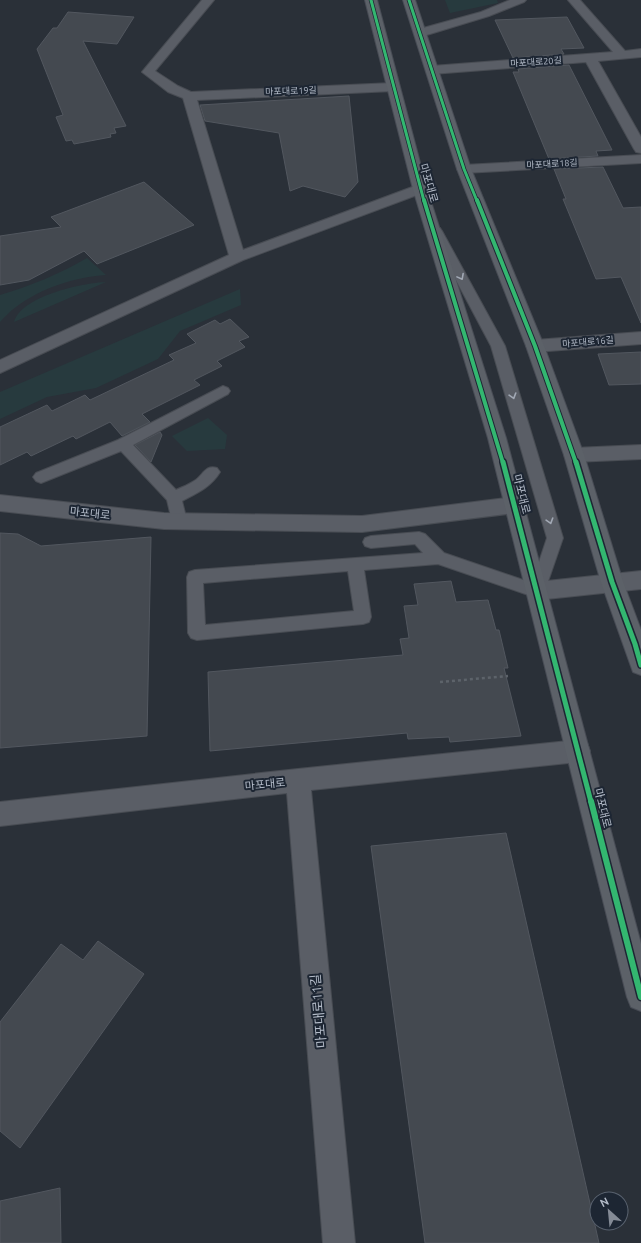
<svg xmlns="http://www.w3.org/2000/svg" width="641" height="1243" viewBox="0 0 641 1243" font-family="Ubuntu,'Noto Sans KR',sans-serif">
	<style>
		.green { fill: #273a3e }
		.building { fill: #444950; stroke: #52575f }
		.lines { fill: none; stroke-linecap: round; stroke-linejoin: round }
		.lane-casing { stroke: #484c53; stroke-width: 2 }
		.street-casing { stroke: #484c53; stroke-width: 2 }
		.primary-casing { stroke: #484c55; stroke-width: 2 }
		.path { stroke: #5d636a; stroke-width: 2.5; stroke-dasharray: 3 3; stroke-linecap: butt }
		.lane { fill: #5a5e66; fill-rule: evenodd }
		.street { fill: #5a5e66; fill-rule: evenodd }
		.primary { fill: #5c6168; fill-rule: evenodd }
		.cycleway-far3-casing { stroke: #1d2633; stroke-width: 4.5 }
		.cycleway-far2-casing { stroke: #1d2633; stroke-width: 6 }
		.cycleway-far1-casing { stroke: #1d2633; stroke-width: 8 }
		.cycleway-casing { stroke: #1d2633; stroke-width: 9 }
		.cycleway-far3 { stroke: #33b770; stroke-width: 3 }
		.cycleway-far2 { stroke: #33b770; stroke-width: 4 }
		.cycleway-far1 { stroke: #33b770; stroke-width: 5 }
		.cycleway { stroke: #33b770; stroke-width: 6 }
		.oneway { stroke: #a2a9b5 }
		.labels { text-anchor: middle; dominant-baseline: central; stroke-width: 4; stroke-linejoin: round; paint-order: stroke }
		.far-street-label { font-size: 9px; fill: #b4bcc9; stroke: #1d2633 }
		.street-label { font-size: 11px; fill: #b4bcc9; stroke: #1d2633 }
		.near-street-label { font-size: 13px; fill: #b4bcc9; stroke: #1d2633 }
	</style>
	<rect width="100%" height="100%" fill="#2a3038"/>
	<g class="green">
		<path d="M445,0H497L498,3L450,13Z"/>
		<path d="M87,258L106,275C75,277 41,288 16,307C10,311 5,317 0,322V295C30,286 60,274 87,258Z"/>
		<path d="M106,282L14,322C21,296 82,283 106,282Z"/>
		<path d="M240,289L241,305L180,331L158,359L96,388L47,397L0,419V392Z"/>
		<path d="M208,418L227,435L225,449L187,451L172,436Z"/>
	</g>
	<g class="building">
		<path d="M68,12L134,17L117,44L83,41L126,126L114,128L116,133L110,134L111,137L74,144L72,140L66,141L56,117L63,115L37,49L53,28H57Z"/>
		<path d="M567,17L584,48L561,49L564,54L513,58L495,20Z"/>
		<path d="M569,65L612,150L596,151L598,156L549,159L513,72H519L518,69Z"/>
		<path d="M349,96L358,182L345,197L303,186L290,191L279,133L205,121L200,105Z"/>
		<path d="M603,167L623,208L641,207V323L621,277L596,279L563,199H566L554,169Z"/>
		<path d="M144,182L194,225L97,264L84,251L29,280L0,285V236L61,227L51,217Z"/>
		<path d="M230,319L249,337L239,341L245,347L217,361L222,366L194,380L200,385L142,414L150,422L122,436L110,422L76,439L73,436L31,456L27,452L0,465V427L47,405L52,411L85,395L90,400L174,360L169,355L196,343L187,334L215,320L220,324Z"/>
		<path d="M641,352V384L609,385L598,354Z"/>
		<path d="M160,432L162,435L151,462L135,445Z"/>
		<path d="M0,533L18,534L41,546L151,537L147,736L0,748Z"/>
		<path d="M451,581L456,602L488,600L496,630H499L508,668H504L521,736L450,742L449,737L408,739L407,733L210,751L208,672L403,655L400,639L409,638L404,606L418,605L414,584Z"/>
		<path d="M506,833L599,1243H425L371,846Z"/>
		<path d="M98,941L144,974L20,1148L0,1131V1022L61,944L83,960Z"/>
		<path d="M60,1188L61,1243H0V1201Z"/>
	</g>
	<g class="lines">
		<g class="lane-casing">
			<g id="lane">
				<path d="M436,227L440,228L442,231L505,346L563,538L543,596L537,598L438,564L364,570L371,617L369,622L363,624L197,640L191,638L188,633L187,577L189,572L195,570L423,553L415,544L371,548L365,546L363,542L365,538L371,536L419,532L425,534L444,553L532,583L547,538L491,346L430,231L432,228ZM348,571L354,611L205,625L203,583Z"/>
				<path d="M223,386L228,388L230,391L228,394L133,445L176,490C182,487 188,485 194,481C203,476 205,464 217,468L220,472C211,487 197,493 182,501L187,521L185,525L179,527L173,525L167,500L121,451L41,483L36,481L33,477L36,473L118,440Z"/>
			</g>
		</g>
		<g class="street-casing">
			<g id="street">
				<path d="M202,0H214L155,71L178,86L191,92L393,83L398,84L399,87L398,90L393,91L197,100L243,250L415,186L420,185L425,186L427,189L425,192L243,260L0,373V360L229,255L183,98L168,92L142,72Z"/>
				<path d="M510,0H526L524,2L489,16L420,37L416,36L414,33L416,30L481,12Z"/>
				<path d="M568,0H580L625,51L641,49V57L598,61L641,137V153L636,152L634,149L586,62L432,74L428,73L426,70L428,67L432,66L613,52Z"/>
				<path d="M641,155V163L464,173L459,172L457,169L459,166L464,165Z"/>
				<path d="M641,332V344L535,352L529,350L526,346L529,342L535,340Z"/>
				<path d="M641,445V459L574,462L567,460L564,455L567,450L574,448Z"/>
				<path d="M0,495L164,513L362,516L515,497L522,500L525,505L522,510L515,513L362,532L164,529L0,511Z"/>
				<path d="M641,571V589L537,600L529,597L526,591L529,585L537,582Z"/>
				<path d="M578,740L587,743L590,751L587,759L578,762L311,790L355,1243H323L287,793L0,826V802L298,769Z"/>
			</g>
		</g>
		<g class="primary-casing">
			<g id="primary">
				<path d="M365,0H377L427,189L506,438L641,944V1011L631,1007L627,997L488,438L413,189Z"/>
				<path d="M403,0H415L471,169L544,346L584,455L623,582L641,630V675L633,672L601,582L564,455L526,346L457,169Z"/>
			</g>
		</g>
		<path class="path" d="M440,682L508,676"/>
		<use href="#lane" class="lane"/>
		<use href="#street" class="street"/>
		<use href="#primary" class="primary"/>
		<g class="cycleway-far3-casing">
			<g id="cycleway-far3">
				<path d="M371,0L424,201"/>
				<path d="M409,0L464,169L477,201"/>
			</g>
		</g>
		<g class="cycleway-far2-casing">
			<g id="cycleway-far2">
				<path d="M424,200L503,463"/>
				<path d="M477,200L535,346L576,463"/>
			</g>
		</g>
		<g class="cycleway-far1-casing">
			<g id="cycleway-far1">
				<path d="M503,462L591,802"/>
				<path d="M576,462L612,582L635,644L641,665"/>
			</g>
		</g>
		<g class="cycleway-casing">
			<path id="cycleway" d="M591,801L641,997"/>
		</g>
		<use href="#cycleway-far3" class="cycleway-far3"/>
		<use href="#cycleway-far2" class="cycleway-far2"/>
		<use href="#cycleway-far1" class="cycleway-far1"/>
		<use href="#cycleway" class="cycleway"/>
	</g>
	<defs><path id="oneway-chevron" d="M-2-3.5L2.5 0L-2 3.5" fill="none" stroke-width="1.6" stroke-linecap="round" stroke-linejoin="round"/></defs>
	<g class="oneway">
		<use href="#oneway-chevron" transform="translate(461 277) rotate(62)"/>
		<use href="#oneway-chevron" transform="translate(513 396) rotate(73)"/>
		<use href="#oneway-chevron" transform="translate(550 521) rotate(73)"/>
	</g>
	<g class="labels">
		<g class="far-street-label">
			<text transform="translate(536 62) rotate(-4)">마포대로20길</text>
			<text transform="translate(291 91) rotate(-2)">마포대로19길</text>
			<text transform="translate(552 164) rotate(-3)">마포대로18길</text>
			<text transform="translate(588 342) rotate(-5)">마포대로16길</text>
		</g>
		<g class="street-label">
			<text transform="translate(429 183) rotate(74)">마포대로</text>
			<text transform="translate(522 494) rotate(76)">마포대로</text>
			<text transform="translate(90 513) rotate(6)">마포대로</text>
			<text transform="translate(265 784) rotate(-6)">마포대로</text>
			<text transform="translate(603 808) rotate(76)">마포대로</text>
		</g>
		<g class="near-street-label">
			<text transform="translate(318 1011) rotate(-95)">마포대로11길</text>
		</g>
	</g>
	<g transform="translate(609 1211) rotate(333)"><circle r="19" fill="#1d2633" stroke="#59626f"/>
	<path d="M0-3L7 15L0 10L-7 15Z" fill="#848b96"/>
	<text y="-6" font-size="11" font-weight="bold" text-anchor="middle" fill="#b4bcc9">N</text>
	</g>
</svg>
